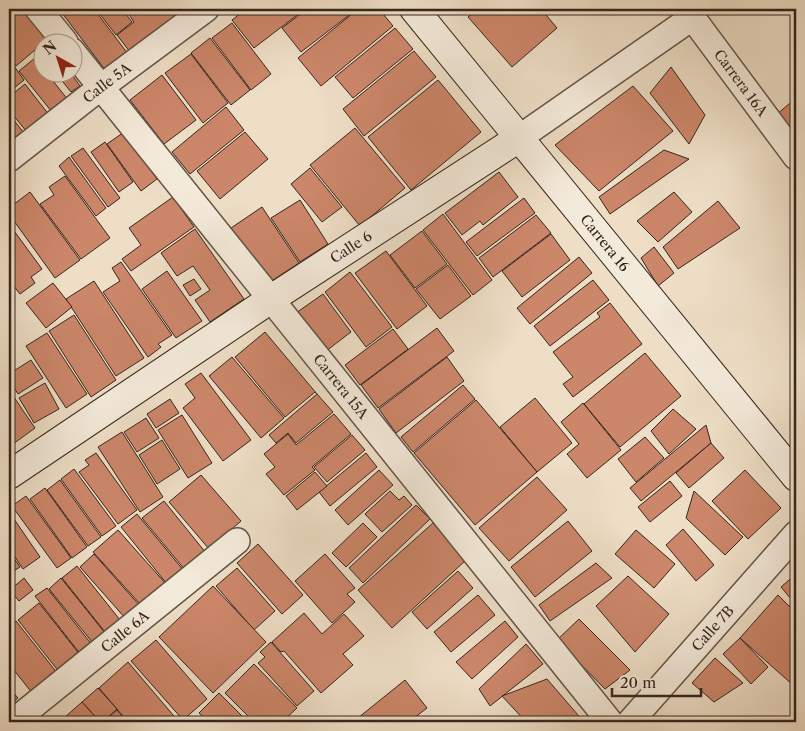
<svg xmlns="http://www.w3.org/2000/svg" width="805" height="731" viewBox="0 0 805 731" font-family="'Libre Caslon Text',serif">
	<style>
		.building { fill: #cc866a; stroke: #35261d }
		.lines { fill: none; stroke-linecap: round; stroke-linejoin: round }
		.street-casing { stroke: #635447; stroke-width: 28 }
		.secondary-casing { stroke: #35261d; stroke-width: 30 }
		.street { stroke: #f4eada; stroke-width: 25 }
		.secondary { stroke: #f4eada; stroke-width: 28 }
		.labels { text-anchor: middle; dominant-baseline: central; stroke-width: 4; stroke-linejoin: round; paint-order: stroke }
		.street-label { font-size: 14px; fill: #35261d; stroke: #f4eada }
	</style>
	<rect width="100%" height="100%" fill="#eedec6"/>
	<filter id="stains"><feTurbulence type="fractalNoise" baseFrequency=".004" numOctaves="4"/><feColorMatrix values="0 0 0 0 .2 0 0 0 0 .09 0 0 0 0 .02 0 0 0 .5 -.17"/></filter>
	<radialGradient id="worn" r=".72"><stop offset=".6" stop-color="#630" stop-opacity="0"/><stop offset="1" stop-color="#630" stop-opacity=".3"/></radialGradient>
	<g class="building">
		<path d="M9,9H35L56,34L45,42H42V44L16,66L9,57Z"/>
		<path d="M59,9H94L128,54L106,71Z"/>
		<path d="M96,9H122L132,22L116,35Z"/>
		<path d="M134,9H169L176,17L130,52L117,35L134,22L128,13Z"/>
		<path d="M246,9H305L254,48L232,20Z"/>
		<path d="M307,9H357L301,52L282,28Z"/>
		<path d="M358,9H379L393,26L321,86L298,58Z"/>
		<path d="M478,9H541L557,28L512,67L468,17Z"/>
		<path d="M232,23L271,74L251,90L212,38Z"/>
		<path d="M395,28L413,49L353,98L335,77Z"/>
		<path d="M210,38L250,90L231,105L191,53Z"/>
		<path d="M414,51L436,77L364,136L343,109Z"/>
		<path d="M191,54L228,103L203,123L165,73Z"/>
		<path d="M35,58L42,68V72H46L72,105L56,117L19,71Z"/>
		<path d="M9,59L24,80L9,92Z"/>
		<path d="M671,67L705,115L689,144L650,93Z"/>
		<path d="M55,72H70L80,86L71,92Z"/>
		<path d="M162,75L196,120L164,144L130,100Z"/>
		<path d="M438,80L481,132L411,190L368,137Z"/>
		<path d="M25,84L53,120L31,137L9,110V97Z"/>
		<path d="M633,86L673,131L599,191L555,145Z"/>
		<path d="M796,98V141L776,115Z"/>
		<path d="M226,107L244,130L190,174L172,152Z"/>
		<path d="M9,114L27,137L9,152Z"/>
		<path d="M355,128L405,188L360,226L310,165Z"/>
		<path d="M124,132L157,179L141,191L107,144Z"/>
		<path d="M245,132L268,159L220,199L197,171Z"/>
		<path d="M105,142L133,182L119,192L91,152Z"/>
		<path d="M83,148L120,198L108,207L71,156Z"/>
		<path d="M664,150L689,159L610,214L599,197Z"/>
		<path d="M69,157L106,208L96,216L59,166Z"/>
		<path d="M310,168L342,207L322,222L291,184Z"/>
		<path d="M499,172L518,197L483,225L480,221L462,235L445,213Z"/>
		<path d="M65,176L110,238L81,259L40,204L54,195L49,187Z"/>
		<path d="M30,192L80,260L55,278L9,214V208Z"/>
		<path d="M674,192L692,212L658,242L637,221Z"/>
		<path d="M173,197L194,227L131,271L122,259L141,245L129,228Z"/>
		<path d="M524,198L535,213L477,256L466,242Z"/>
		<path d="M300,200L328,244L300,262L271,218Z"/>
		<path d="M718,201L740,228L678,269L663,247Z"/>
		<path d="M262,207L299,263L267,284L231,228Z"/>
		<path d="M443,214L492,280L473,295L423,230Z"/>
		<path d="M536,215L551,233L493,277L479,258Z"/>
		<path d="M9,224L42,269L31,277L35,283L20,294L9,280Z"/>
		<path d="M195,229L244,299L210,322L195,300L210,290L193,266L177,276L161,253Z"/>
		<path d="M422,231L447,264L415,288L390,255Z"/>
		<path d="M551,234L570,260L522,297L502,271Z"/>
		<path d="M654,247L674,273L658,286L641,258Z"/>
		<path d="M386,251L427,306L397,329L355,273Z"/>
		<path d="M579,257L592,273L530,324L517,308Z"/>
		<path d="M121,262L172,335L158,344L161,347L148,357L103,292L120,281L112,268Z"/>
		<path d="M448,265L471,296L440,319L416,289Z"/>
		<path d="M167,271L202,321L176,338L142,289Z"/>
		<path d="M350,272L392,327L366,347L325,292Z"/>
		<path d="M194,279L201,289L190,296L183,285Z"/>
		<path d="M593,280L609,300L550,346L534,326Z"/>
		<path d="M94,281L144,358L116,376L66,299Z"/>
		<path d="M53,283L72,307L46,328L26,303Z"/>
		<path d="M323,294L351,332L326,351L296,313Z"/>
		<path d="M610,303L642,344L573,397L563,384L573,377L553,352L600,317L597,313Z"/>
		<path d="M74,315L116,380L91,397L49,331Z"/>
		<path d="M437,328L454,351L378,408L361,385Z"/>
		<path d="M393,329L408,349L360,385L345,365Z"/>
		<path d="M265,332L317,394L315,392L285,417L235,357Z"/>
		<path d="M47,333L87,394L66,408L26,346Z"/>
		<path d="M645,353L681,396L620,447L584,404Z"/>
		<path d="M232,357L284,418L261,438L209,376Z"/>
		<path d="M447,357L464,381L396,433L379,409Z"/>
		<path d="M31,360L43,378L18,394L9,379V374Z"/>
		<path d="M201,373L251,440L223,461L183,408L195,398L185,384Z"/>
		<path d="M45,383L59,409L34,423L19,398Z"/>
		<path d="M463,385L475,399L413,452L401,437Z"/>
		<path d="M9,390L35,428L9,447Z"/>
		<path d="M317,394L333,412L296,443L288,433L276,443L269,435Z"/>
		<path d="M535,398L572,443L537,472L500,427Z"/>
		<path d="M170,399L179,413L156,428L147,414Z"/>
		<path d="M476,400L537,472L475,525L414,453Z"/>
		<path d="M583,403L621,450L587,478L567,454L579,444L561,422Z"/>
		<path d="M673,409L696,429L669,454L651,431Z"/>
		<path d="M334,414L351,434L312,467L315,470L284,495L266,474L275,467L264,454L288,434L296,445Z"/>
		<path d="M182,415L212,463L188,478L158,430Z"/>
		<path d="M146,418L159,438L137,452L124,432Z"/>
		<path d="M706,425L711,443L641,501L630,488Z"/>
		<path d="M122,432L163,497L140,512L98,447Z"/>
		<path d="M352,435L365,450L327,482L314,467Z"/>
		<path d="M645,437L664,458L636,482L618,459Z"/>
		<path d="M162,440L180,469L157,484L139,455Z"/>
		<path d="M711,443L724,458L689,488L676,473Z"/>
		<path d="M96,453L137,510L118,524L79,472L89,465L85,460Z"/>
		<path d="M366,453L377,467L330,506L319,492Z"/>
		<path d="M74,469L116,526L102,536L61,479Z"/>
		<path d="M379,470L393,485L348,525L335,510Z"/>
		<path d="M745,470L781,508L748,539L712,501Z"/>
		<path d="M315,472L327,486L297,510L286,496Z"/>
		<path d="M201,475L241,521L209,549L169,502Z"/>
		<path d="M537,477L567,510L509,561L479,528Z"/>
		<path d="M60,480L101,537L88,546L47,490Z"/>
		<path d="M670,481L682,496L650,522L638,507Z"/>
		<path d="M45,488L87,547L72,558L30,499Z"/>
		<path d="M390,491L399,500L404,496L412,505L382,532L365,514Z"/>
		<path d="M694,491L743,537L725,555L686,518Z"/>
		<path d="M26,496L71,558L57,568L12,506Z"/>
		<path d="M164,501L206,553L185,570L142,518Z"/>
		<path d="M416,505L430,519L363,583L349,568Z"/>
		<path d="M137,514L184,571L167,584L121,527Z"/>
		<path d="M14,519L40,557L23,569L9,548V523Z"/>
		<path d="M568,521L592,551L535,597L511,567Z"/>
		<path d="M363,523L377,537L346,567L332,553Z"/>
		<path d="M433,523L466,560L392,628L358,590Z"/>
		<path d="M683,529L714,565L696,581L666,545Z"/>
		<path d="M118,530L166,584L141,605L93,552Z"/>
		<path d="M636,530L675,564L654,588L615,554Z"/>
		<path d="M258,544L303,595L282,614L237,563Z"/>
		<path d="M9,551L20,567L9,574Z"/>
		<path d="M94,554L140,606L126,619L80,567Z"/>
		<path d="M325,554L355,588L347,594L355,602L332,623L295,581Z"/>
		<path d="M596,563L612,578L550,621L539,605Z"/>
		<path d="M77,566L124,625L109,637L62,578Z"/>
		<path d="M237,568L275,611L254,630L216,586Z"/>
		<path d="M458,571L473,588L427,629L412,612Z"/>
		<path d="M796,574V605L781,587Z"/>
		<path d="M628,576L669,614L635,652L596,606Z"/>
		<path d="M24,578L33,590L19,601L10,590Z"/>
		<path d="M61,578L109,638L97,648L49,589Z"/>
		<path d="M213,586L266,642L213,693L159,637Z"/>
		<path d="M47,588L93,646L81,655L35,596Z"/>
		<path d="M478,595L495,615L451,652L434,632Z"/>
		<path d="M778,595L796,613V683L794,686L740,638Z"/>
		<path d="M39,603L81,656L60,673L18,620Z"/>
		<path d="M304,613L322,634L344,614L364,636L343,654L353,665L321,693L284,651L281,652L272,642Z"/>
		<path d="M579,619L630,670L605,689L557,640Z"/>
		<path d="M16,621L58,674L33,694L9,664V627Z"/>
		<path d="M505,621L518,637L472,679L456,662Z"/>
		<path d="M740,638L768,667L751,684L723,654Z"/>
		<path d="M156,640L207,699L183,720L131,661Z"/>
		<path d="M271,642L314,691L297,706L258,663L265,657L260,652Z"/>
		<path d="M526,644L543,664L490,706L479,689Z"/>
		<path d="M715,658L743,683L714,702L692,683Z"/>
		<path d="M128,662L179,722H128L99,688Z"/>
		<path d="M254,664L297,708L282,722H254L225,693Z"/>
		<path d="M547,679L584,722H526L502,696Z"/>
		<path d="M405,680L427,708L409,722H353Z"/>
		<path d="M9,688L18,698L9,706Z"/>
		<path d="M98,688L117,709L107,718L111,722H100L82,702Z"/>
		<path d="M219,693L248,722H209L199,713Z"/>
		<path d="M82,702L100,722H69L65,717Z"/>
		<path d="M117,710L127,722H116L110,716Z"/>
	</g>
	<g class="lines">
		<g class="street-casing">
			<g id="street">
				<path d="M38,9L65,42"/>
				<path id="s1" d="M686,9L796,157"/>
				<path id="s2" d="M72,51L610,722"/>
				<path d="M519,138L693,17"/>
				<path id="s3" d="M9,159L101,87L206,9"/>
				<path id="s4" d="M13,722L237,541"/>
				<path id="s5" d="M630,722L796,534"/>
			</g>
		</g>
		<g class="secondary-casing">
			<g id="secondary">
				<path id="s6" d="M414,9L796,477"/>
				<path id="s7" d="M9,475L271,299L519,138"/>
			</g>
		</g>
		<use href="#street" class="street"/>
		<use href="#secondary" class="secondary"/>
	</g>
	<g class="labels">
		<g class="street-label">
			<text stroke="none"><textPath href="#s3" startOffset="124">Calle 5A</textPath></text>
			<text stroke="none"><textPath href="#s1" startOffset="92">Carrera 16A</textPath></text>
			<text stroke="none"><textPath href="#s6" startOffset="302">Carrera 16</textPath></text>
			<text stroke="none"><textPath href="#s7" startOffset="411">Calle 6</textPath></text>
			<text stroke="none"><textPath href="#s2" startOffset="430">Carrera 15A</textPath></text>
			<text stroke="none"><textPath href="#s5" startOffset="125">Calle 7B</textPath></text>
			<text stroke="none"><textPath href="#s4" startOffset="144">Calle 6A</textPath></text>
		</g>
	</g>
	<rect width="805" height="731" fill="none" stroke="#eedec6" stroke-width="30"/>
	<rect x="10" y="10" width="785" height="711" fill="none" stroke="#35261d" stroke-width="2.5"/>
	<rect x="15" y="15" width="775" height="701" fill="none" stroke="#35261d"/>
	<g transform="translate(58 58) rotate(321)"><circle r="24" fill="#f4eada" stroke="#a89c8e"/>
	<path d="M0-4L9 19L0 12L-9 19Z" fill="#8f2418"/>
	<text y="-8" font-size="14" font-weight="bold" text-anchor="middle" fill="#35261d">N</text>
	</g>
	<path d="M612 688v8h89v-8" fill="none" stroke="#35261d" stroke-width="2.5"/>
	<text x="620" y="688" font-size="15" fill="#35261d" stroke="#f4eada" stroke-width="4" paint-order="stroke">20 m</text>
	<rect width="100%" height="100%" filter="url(#stains)"/>
	<rect width="100%" height="100%" fill="url(#worn)"/>
</svg>
